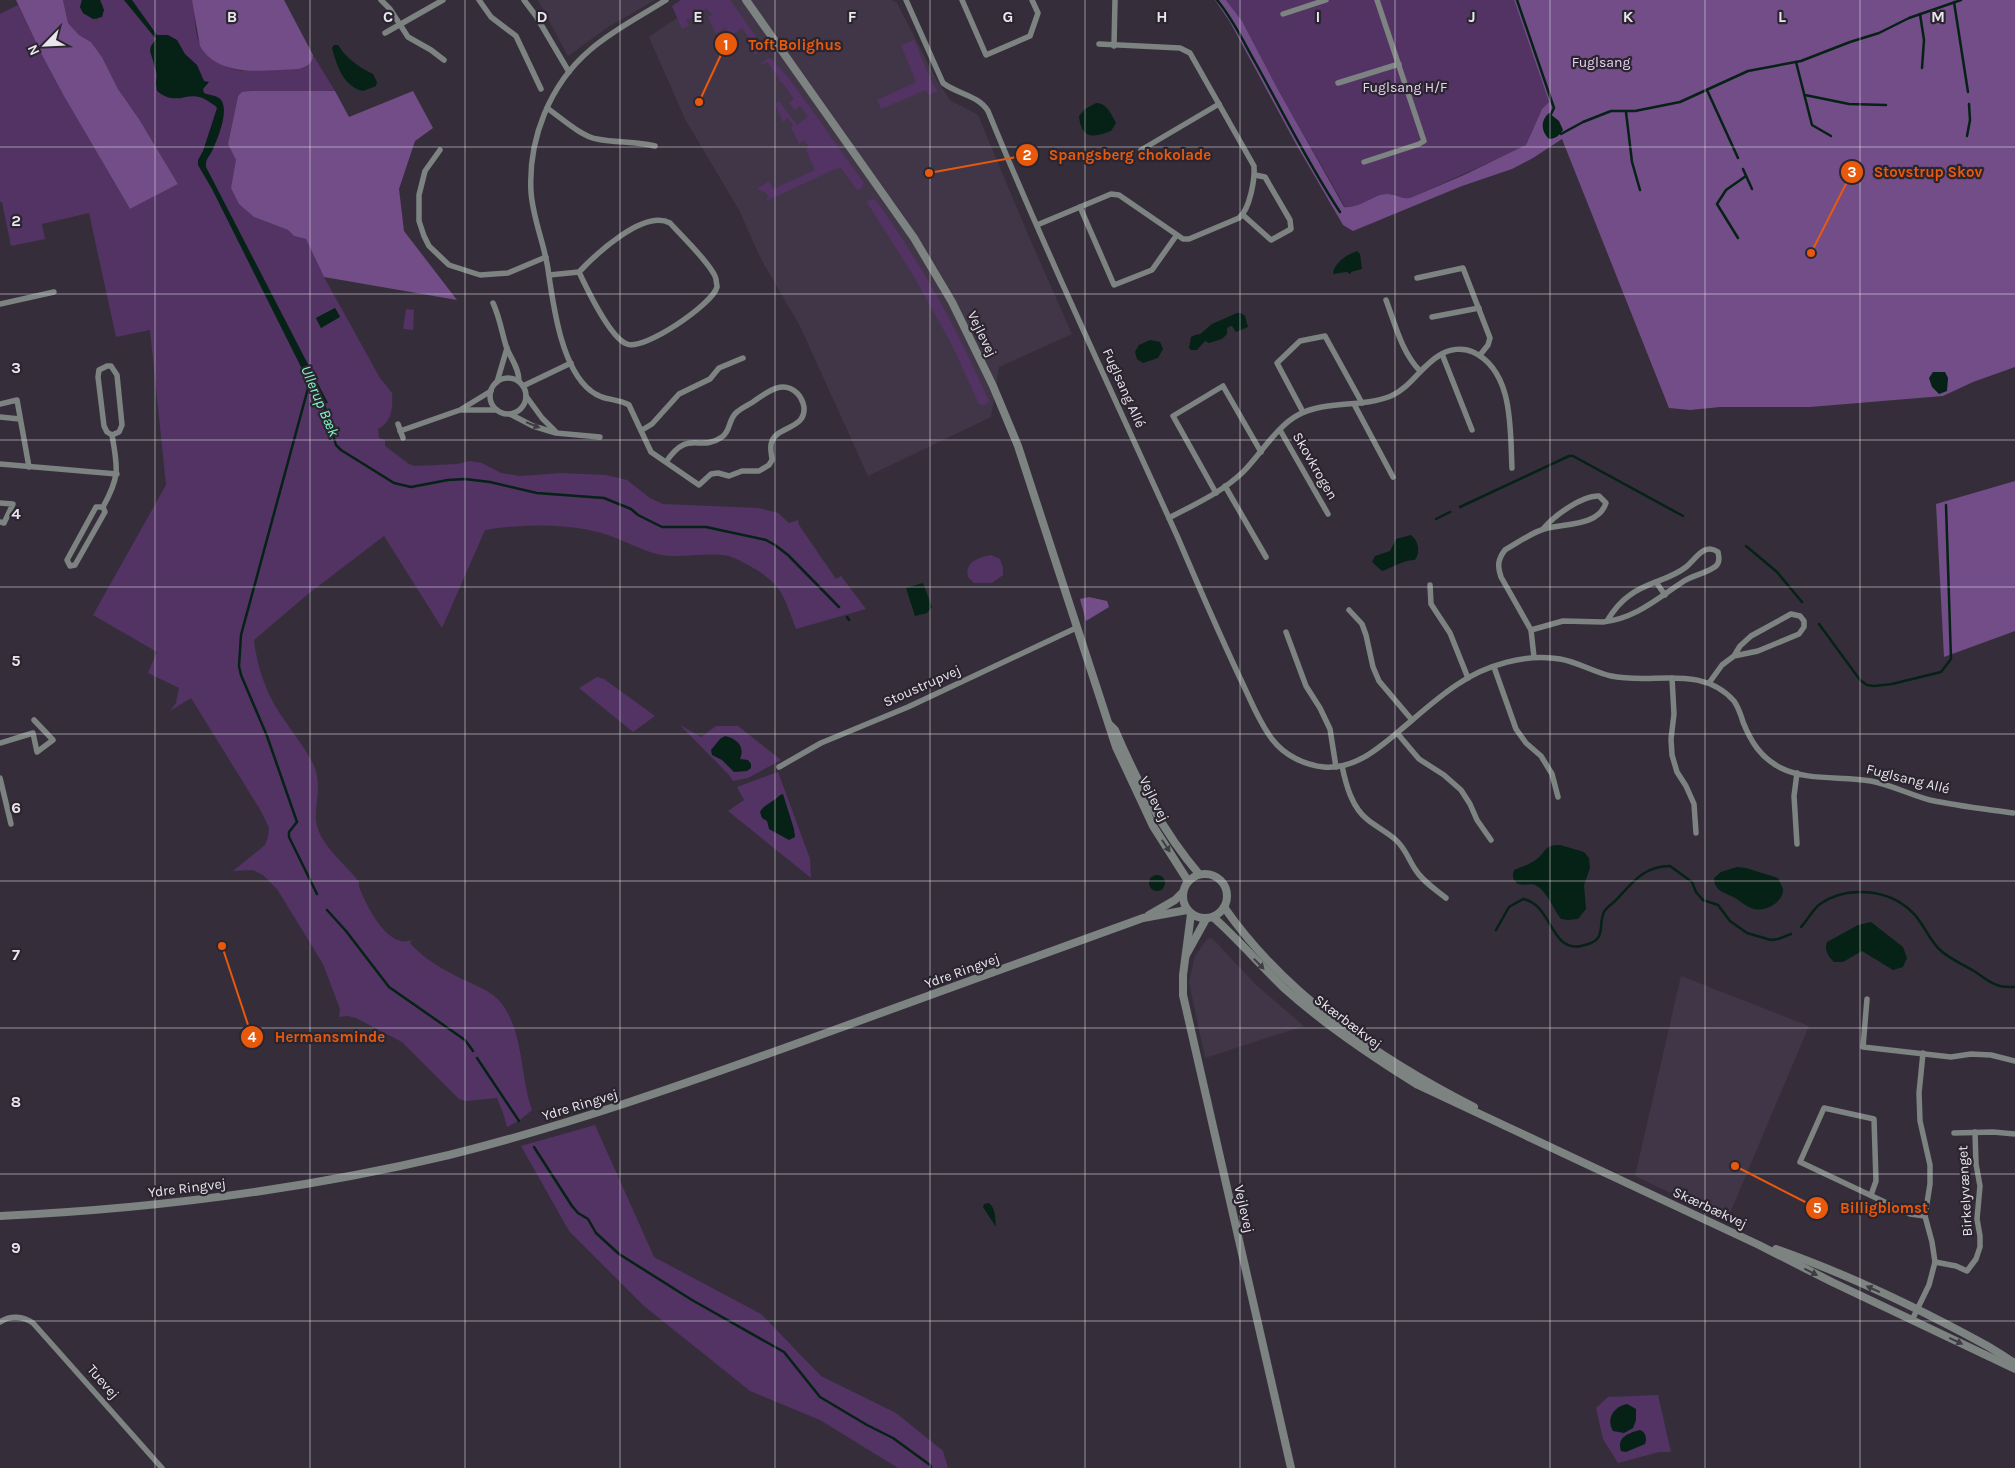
<svg xmlns="http://www.w3.org/2000/svg" width="2015" height="1468" viewBox="0 0 2015 1468" font-family="Karla,sans-serif">
	<style>
		.built { fill: #413647 }
		.green { fill: #523364; fill-rule: evenodd }
		.forest { fill: #724d87 }
		.water { fill: #062116 }
		.lines { fill: none; stroke-linecap: round; stroke-linejoin: round }
		.stream { stroke: #062116; stroke-width: 2.5 }
		.minor { stroke: #7c8380; stroke-width: 5.5 }
		.tertiary { stroke: #7c8380; stroke-width: 8 }
		.oneway { fill: #3f3c44 }
		.grid { fill: none; stroke: #eae6ed; stroke-width: 1; stroke-opacity: 0.55 }
		.labels { text-anchor: middle; dominant-baseline: central; stroke-width: 4.5; stroke-linejoin: round; paint-order: stroke }
		.park-label { font-size: 14px; fill: #e9d4f6; stroke: #2b2530 }
		.street-label { font-size: 14px; fill: #eae6ed; stroke: #2b2530 }
		.water-label { font-size: 15px; font-style: italic; fill: #81f7c6; stroke: #2b2530 }
		.grid-label { font-size: 16px; text-anchor: middle; font-weight: bold; fill: #eae6ed; stroke: #2b2530; stroke-width: 4.5; stroke-linejoin: round; paint-order: stroke }
		.leader { fill: none; stroke: #e8590c; stroke-width: 2 }
		.callout-dot { fill: #e8590c; stroke: #2b2530; stroke-width: 2 }
		.mark-label { font-size: 15px; text-anchor: middle; font-weight: bold; fill: #fff }
		.callout-label { font-size: 15px; text-anchor: middle; font-weight: bold; fill: #e8590c; stroke: #2b2530; stroke-width: 4.5; stroke-linejoin: round; paint-order: stroke }
	</style>
	<rect width="100%" height="100%" fill="#352e3a"/>
	<g class="built">
		<path d="M538,0H655L608,27L568,56Z"/>
		<path d="M703,0H891L897,3L936,79L950,100L978,115L1029,237L1072,334L999,367L991,417L868,476L800,326L761,259L739,210L685,119L649,37Z"/>
		<path d="M1208,938L1213,939L1255,984L1304,1026L1205,1058L1189,982L1195,956Z"/>
		<path d="M1681,976L1809,1026L1727,1220L1635,1176Z"/>
	</g>
	<g class="green">
		<path d="M63,0H82L80,7L83,13L97,20L103,6L100,0H192C196,12 194,24 197,36C202,56 222,67 241,71L314,57L313,55L335,91H250L238,96L228,144L235,157L254,217L288,230L294,236L306,239L324,277L380,378L392,393C393,407 392,422 378,429L379,438L385,440V446L409,464L414,466L457,464L469,461L482,463L501,473L520,476L561,473L606,475L627,480L650,498L663,504L759,508L778,513L789,523L798,520L799,525L836,579L841,576L866,609L796,629C791,616 786,599 778,588C768,575 748,564 734,558C717,550 682,559 662,555C641,551 622,539 602,533C564,523 523,524 485,530L442,628L384,536L308,594L254,640C257,669 268,698 285,721C295,736 307,750 314,766C322,784 315,802 316,820C318,844 345,863 359,882V887C366,904 387,950 412,940L410,943C423,958 439,967 456,976C471,984 492,990 502,1004C524,1034 520,1076 532,1110L520,1120L507,1127L503,1113L497,1098L467,1101L459,1099L402,1042L356,1018L347,1016L339,1017L340,1009L323,964L277,889L263,875L253,870L233,871L265,845L268,837L269,828L261,811L191,698L170,711L176,703L179,688L148,673L157,652L93,615L166,485L150,330L116,337L89,213L42,224L45,239L11,246L2,202H0V14L18,5C51,76 91,142 130,209L178,184L139,119L118,89L102,57L91,42L79,35L68,23ZM156,41L174,43L183,58L197,70L203,96L189,95L180,99L156,83C158,70 152,60 151,46ZM335,308L340,316L321,328L316,318Z"/>
		<path d="M681,0H730L762,45V50L755,55L753,52L757,49L742,28L731,36L725,28L716,34L708,17L712,15L706,8L699,15L686,20L689,26L682,29L672,6Z"/>
		<path d="M1226,0H1514L1549,102L1542,109L1526,145L1522,148L1410,198C1400,199 1396,194 1387,194C1373,194 1360,209 1345,207L1276,86L1242,21Z"/>
		<path d="M914,40L933,85L938,91L929,95L926,90L881,109L877,100L916,82L901,45Z"/>
		<path d="M768,58L772,59L791,81L864,183L861,189L857,190L840,167L766,201L768,196L766,193L757,189L769,181L773,189L815,170L806,150L809,147L804,140L799,144L791,127L793,125L788,118L783,122L775,104L779,101L797,125L808,117L800,106L795,110L789,103L794,99L781,81L776,84L780,80L767,62L762,65L761,63Z"/>
		<path d="M872,199L876,200C892,224 909,248 924,274C949,315 969,357 989,401L985,405L979,404L952,345L913,275L868,204L867,201Z"/>
		<path d="M406,309L414,310L413,330L403,329Z"/>
		<path d="M991,555L1000,559L1003,568V575L992,583H974L968,577C964,562 979,557 991,555Z"/>
		<path d="M597,677L604,679L655,716L633,732L579,688Z"/>
		<path d="M680,725L701,737L716,726H738L781,760L748,778L733,781L729,775Z"/>
		<path d="M778,772L810,859L811,878L728,811L744,800L737,787Z"/>
		<path d="M595,1125L654,1257L761,1314L821,1376L896,1413L943,1451L948,1468H898L820,1420L750,1391L644,1306L569,1231L521,1146Z"/>
		<path d="M1658,1395L1671,1452H1659L1618,1463L1603,1439L1596,1408L1608,1397Z"/>
	</g>
	<g class="forest">
		<path d="M16,0H63L68,23L79,35L91,42L102,57L118,89L139,119L178,184L130,209L64,96L42,55Z"/>
		<path d="M192,0H284L313,55C313,64 306,67 298,69C267,70 219,79 200,46Z"/>
		<path d="M1215,0H1226L1242,21L1276,86L1344,207C1360,209 1373,194 1387,194C1396,194 1400,199 1410,198L1464,175L1526,145L1542,109L1549,102L1514,0H2015V367L1973,382L1943,396L1810,407H1720L1690,410L1669,408L1562,139L1533,158L1512,169L1462,186L1353,231L1343,225L1296,144L1230,22Z"/>
		<path d="M250,91H335L349,117L413,91L433,128L415,141L399,189L404,231L457,300L324,277L306,239L294,236L288,230L254,217L239,204L231,188L236,160L228,144L238,96L242,92Z"/>
		<path d="M2015,481V631L1944,657L1936,504Z"/>
		<path d="M1089,597L1107,601L1109,607L1086,621L1080,599Z"/>
	</g>
	<g class="water">
		<path d="M82,0H100L104,10L102,17L93,19L83,13L80,7Z"/>
		<path d="M124,0H132L157,35H168L177,40L185,54L197,65L204,81L209,82L203,89L204,93C209,95 215,95 219,98C231,107 218,138 213,149C210,156 205,159 206,167L328,403L321,404L307,379L212,189L198,165V160L203,151L217,108C215,105 212,104 208,101C189,88 177,108 157,91L156,83L157,74L150,51L151,46L156,39Z"/>
		<path d="M334,45H338C346,58 360,68 373,74L377,82L376,86L363,91C343,86 337,66 332,48Z"/>
		<path d="M1096,103C1107,103 1111,114 1116,123L1111,131C1093,138 1081,139 1079,116L1085,109Z"/>
		<path d="M1549,113L1559,121L1563,130C1560,135 1555,139 1549,139C1541,131 1540,121 1549,113Z"/>
		<path d="M1357,251L1360,254L1362,269L1351,272V274L1346,272L1333,274C1334,263 1346,255 1357,251Z"/>
		<path d="M335,308L340,317L321,328L316,318Z"/>
		<path d="M1237,313H1241L1245,316L1248,327L1236,332L1232,326L1228,327L1227,329V334L1222,339L1209,343L1205,341L1197,350H1191L1189,348L1191,337L1195,335L1200,334L1212,324Z"/>
		<path d="M1150,340L1160,342L1163,349L1158,358L1143,363L1137,359L1135,352L1139,345Z"/>
		<path d="M1933,372H1945L1948,378L1947,391L1939,394L1932,387L1929,378Z"/>
		<path d="M1411,535C1418,540 1421,552 1415,560C1403,560 1394,567 1382,571L1372,562L1375,556L1390,551L1396,539Z"/>
		<path d="M923,583L932,607L927,613L915,616L906,588Z"/>
		<path d="M725,736C738,739 745,747 740,759L748,760L751,764V768L747,771L734,772L722,760L712,755L711,750L720,739Z"/>
		<path d="M783,794L794,829L795,837L789,840L769,829L767,821L762,818L760,812C764,804 774,802 780,795Z"/>
		<path d="M1560,845L1584,852L1589,858L1590,868L1584,885L1586,909L1578,919L1568,920L1561,919C1553,909 1548,893 1537,886C1530,881 1520,889 1515,881C1512,878 1513,873 1514,870C1521,867 1528,865 1534,861C1546,854 1543,844 1560,845Z"/>
		<path d="M1737,867L1746,868L1778,878C1780,882 1782,886 1783,889C1784,902 1765,912 1754,909C1745,907 1739,899 1731,896C1722,892 1714,889 1714,878L1721,872Z"/>
		<circle cx="1157" cy="883" r="8"/>
		<path d="M1871,922L1903,947L1907,958L1903,967L1893,970L1862,951L1843,962H1834C1828,956 1824,950 1827,942L1858,925Z"/>
		<path d="M989,1203C996,1209 995,1218 996,1227L983,1207L984,1204Z"/>
		<path d="M1627,1404L1636,1409V1420L1633,1428L1624,1433L1613,1431C1606,1419 1613,1407 1627,1404Z"/>
		<path d="M1640,1430C1646,1432 1647,1439 1645,1444L1626,1452L1621,1451C1616,1437 1629,1433 1640,1430Z"/>
	</g>
	<g class="lines">
		<g class="stream">
			<path d="M1217,0C1233,19 1243,41 1255,62C1283,112 1308,164 1340,212"/>
			<path d="M1517,0L1554,108L1551,114"/>
			<path d="M1954,2L1968,92"/>
			<path d="M1920,14L1924,40L1922,68"/>
			<path d="M1796,62L1812,125L1831,136"/>
			<path d="M1707,90L1738,158"/>
			<path d="M1805,95L1849,104L1886,105"/>
			<path d="M1626,112L1632,162L1640,190"/>
			<path d="M1561,134L1583,122L1611,111H1635L1680,102L1748,71L1801,61L1850,42L1879,33L1909,18L1961,0"/>
			<path d="M1967,136L1970,120L1969,104"/>
			<path d="M1743,169L1752,189"/>
			<path d="M1738,238L1717,204L1726,190L1746,176"/>
			<path d="M310,381L241,635L239,666L241,675L267,736L297,822L289,832V837L317,894"/>
			<path d="M323,401L336,445L341,450L394,483L411,487L448,480L465,479L490,482L537,493L604,498L631,509L638,515L662,527H706L766,540L775,545L788,555L839,607"/>
			<path d="M1460,507L1569,456H1573L1683,516"/>
			<path d="M1436,519L1450,512"/>
			<path d="M1746,546L1777,572L1802,602"/>
			<path d="M847,617L849,620"/>
			<path d="M1819,624L1860,680L1867,685L1874,686L1892,684L1941,672L1951,659L1946,505"/>
			<path d="M327,910L346,931L389,987L465,1040L473,1051"/>
			<path d="M1801,927C1807,921 1813,909 1820,904C1847,885 1889,889 1912,912C1923,922 1928,938 1939,949C1949,959 1961,963 1974,971C1982,976 1990,984 2000,986C2004,987 2010,987 2015,987"/>
			<path d="M1496,930L1509,907L1523,899C1552,904 1550,952 1581,946C1609,941 1597,926 1604,912C1607,906 1613,904 1617,899C1633,882 1644,866 1670,866L1692,882L1696,892L1703,900L1718,905L1730,921L1747,933L1771,940L1778,939L1791,934"/>
			<path d="M477,1058L519,1121"/>
			<path d="M534,1147L572,1206L578,1213L588,1219L596,1233L619,1254L692,1300L784,1352L820,1397L867,1425L893,1438L930,1465L931,1468"/>
		</g>
		<g class="minor">
			<path d="M381,0L390,9L408,37L431,50L444,60"/>
			<path d="M479,0L491,17L516,36L541,89"/>
			<path d="M524,0L536,16L569,72"/>
			<path d="M906,0L943,83C957,94 978,95 988,111C1047,255 1114,396 1178,538C1198,585 1218,631 1240,678C1250,698 1258,721 1272,739C1284,755 1304,765 1324,767C1359,770 1385,742 1410,722C1425,709 1441,695 1458,684C1486,665 1527,653 1560,659C1578,662 1593,672 1611,676C1653,685 1701,664 1734,701C1738,707 1741,715 1743,722C1751,742 1761,758 1781,768C1806,781 1843,776 1871,781C1892,785 1910,795 1930,800C1957,806 1985,809 2013,813"/>
			<path d="M962,0L986,55L1030,36L1038,13L1032,0"/>
			<path d="M1283,14L1326,0"/>
			<path d="M385,33L443,0"/>
			<path d="M1114,46L1115,0"/>
			<path d="M1338,83L1399,64"/>
			<path d="M547,108C560,117 582,137 597,139C617,143 636,141 655,146"/>
			<path d="M440,150L425,171L419,195V221L424,236L429,246L449,265L480,275L508,273L546,257"/>
			<path d="M1141,150L1219,104"/>
			<path d="M1364,162L1419,144L1424,141L1377,0"/>
			<path d="M1080,207L1114,285L1152,270L1176,236"/>
			<path d="M1243,215L1271,240L1291,229L1290,220L1265,177L1255,175"/>
			<path d="M1037,225L1111,194L1119,195L1183,239H1189L1239,218C1250,209 1255,179 1254,166L1190,53L1180,48L1099,44"/>
			<path d="M549,275L579,272C587,289 610,338 627,344C644,351 713,304 717,287C717,284 716,282 716,279C713,266 680,234 670,223C644,209 596,254 579,272"/>
			<path d="M1417,278L1463,268L1490,338L1488,345L1480,355"/>
			<path d="M1386,300C1395,324 1402,353 1420,371"/>
			<path d="M493,303C500,318 502,334 507,349C512,360 519,369 519,381"/>
			<path d="M0,304L54,292"/>
			<path d="M1432,317L1479,308"/>
			<path d="M1442,354L1472,430"/>
			<circle cx="508" cy="396" r="18"/>
			<path d="M497,382L507,348"/>
			<path d="M523,386L571,363"/>
			<path d="M526,396L542,418L555,431"/>
			<path d="M0,404L17,400L29,467"/>
			<path d="M1354,404L1393,477"/>
			<path d="M462,410H497"/>
			<path d="M1303,412L1277,363L1300,341L1325,336L1362,403"/>
			<path d="M510,414L533,426L556,433L600,437"/>
			<path d="M0,417L20,419"/>
			<path d="M398,424L403,438"/>
			<path d="M642,430L652,424L679,394L710,379L719,368L743,358"/>
			<path d="M1280,430L1328,514"/>
			<path d="M400,431L460,410L491,391"/>
			<path d="M666,462C689,428 699,453 722,437C731,431 728,419 737,412C742,408 748,405 753,402C766,393 782,379 797,393C801,397 803,402 804,407C806,429 778,426 772,441C769,448 772,454 772,460L769,465L759,471H742L729,476L718,473L711,474L699,485L651,452L629,405C617,398 603,401 591,391C561,368 553,304 548,269C544,243 533,219 531,192C528,139 550,84 590,50C613,30 641,16 666,0"/>
			<path d="M0,464L117,474"/>
			<path d="M1225,486L1266,557"/>
			<path d="M1216,493L1173,416L1223,386L1261,452"/>
			<path d="M0,503L13,504L4,523L0,522"/>
			<path d="M103,507L105,512L75,565L70,566L67,560L96,507H103C120,476 118,469 112,435L107,432L104,426L98,377L99,370L107,366H111L117,375L122,425L119,432L112,435"/>
			<path d="M1169,518C1195,504 1221,493 1243,472C1260,455 1277,426 1298,415C1326,400 1361,408 1391,396C1411,387 1421,366 1440,355C1449,349 1463,347 1473,352C1514,371 1510,430 1512,468"/>
			<path d="M1656,582L1665,595"/>
			<path d="M1430,585L1431,604L1450,633L1468,678"/>
			<path d="M1349,610L1362,624L1366,635L1373,667L1379,681L1412,720"/>
			<path d="M1531,630L1563,621L1603,622C1635,619 1658,598 1684,581C1694,575 1707,573 1716,566C1720,562 1719,557 1718,552C1704,542 1696,559 1686,567C1670,580 1647,582 1630,595C1620,602 1613,611 1607,621"/>
			<path d="M1286,632L1306,686L1320,708L1330,729L1336,767"/>
			<path d="M1534,657L1531,630L1501,577C1497,566 1498,559 1505,550C1517,543 1531,533 1544,529C1564,523 1598,527 1606,503L1599,496C1582,495 1554,516 1543,529"/>
			<path d="M1494,667L1516,729L1526,743L1541,756L1552,774L1558,797"/>
			<path d="M1672,678L1674,714L1671,739L1672,755L1677,772L1686,786L1694,804L1696,833"/>
			<path d="M1709,683L1722,665L1734,656L1758,651L1799,634L1804,627V621L1800,616L1791,614L1751,636L1740,646L1734,656"/>
			<path d="M1397,733L1419,759L1444,775L1461,790L1470,804L1477,820L1491,840"/>
			<path d="M0,743L33,733L37,752L53,740L34,720"/>
			<path d="M1342,766C1346,785 1352,808 1368,820C1377,827 1388,833 1396,840C1405,848 1409,860 1415,869C1422,881 1435,889 1446,898"/>
			<path d="M779,767L821,743L908,707L1076,628"/>
			<path d="M1797,773L1794,796L1797,844"/>
			<path d="M0,778L11,824"/>
			<path d="M1867,999L1863,1047L1951,1057L1971,1054L1991,1055L2015,1061"/>
			<path d="M1954,1133L1993,1132L2015,1134"/>
			<path d="M1871,1195L1876,1181L1874,1119L1824,1108L1800,1162L1910,1214L1925,1216"/>
			<path d="M1935,1262L1956,1266L1967,1271L1976,1259L1980,1247V1236L1977,1219L1980,1186L1976,1164L1975,1132"/>
			<path d="M1912,1320L1929,1285L1935,1262L1932,1242L1925,1216L1930,1184V1165L1920,1121L1919,1093L1923,1053"/>
			<path d="M0,1322C10,1315 23,1316 33,1323L162,1468"/>
		</g>
		<g class="tertiary">
			<path d="M746,0L914,238L952,302L993,386L1018,446L1116,747L1153,826L1188,881"/>
			<path d="M1109,724L1115,730C1137,781 1162,831 1199,874"/>
			<circle cx="1205" cy="896" r="22"/>
			<path d="M1224,907C1286,996 1380,1059 1474,1107"/>
			<path d="M1191,914L1183,975V995L1291,1468"/>
			<path d="M1149,915L1175,900L1183,892"/>
			<path d="M1213,917C1238,939 1260,965 1284,988C1325,1025 1371,1056 1418,1085L1759,1245L1832,1282L2015,1369"/>
			<path d="M1186,955L1206,919"/>
			<path d="M0,1216C151,1209 302,1190 449,1155C569,1125 685,1084 801,1042C915,1001 1029,960 1143,918L1187,910"/>
			<path d="M1776,1249C1847,1274 1916,1307 1982,1343C1994,1349 2004,1357 2015,1363"/>
		</g>
	</g>
	<defs><path id="oneway-solid" d="M-6-.8H1V-3.2L6.5 0L1 3.2V.8H-6Z" transform="scale(1.25)"/></defs>
	<g class="oneway">
		<use href="#oneway-solid" transform="translate(533 425) rotate(22)"/>
		<use href="#oneway-solid" transform="translate(1166 846) rotate(57)"/>
		<use href="#oneway-solid" transform="translate(1259 964) rotate(46)"/>
		<use href="#oneway-solid" transform="translate(1811 1272) rotate(27)"/>
		<use href="#oneway-solid" transform="translate(1873 1289) rotate(-156)"/>
		<use href="#oneway-solid" transform="translate(1956 1341) rotate(25)"/>
	</g>
	<path class="grid" d="M155,0V1468M310,0V1468M465,0V1468M620,0V1468M775,0V1468M930,0V1468M1085,0V1468M1240,0V1468M1395,0V1468M1550,0V1468M1705,0V1468M1860,0V1468M0,147H2015M0,294H2015M0,440H2015M0,587H2015M0,734H2015M0,881H2015M0,1028H2015M0,1174H2015M0,1321H2015"/>
	<g class="labels">
		<g class="park-label">
			<text x="1601" y="62">Fuglsang</text>
			<text x="1405" y="87">Fuglsang H/F</text>
		</g>
		<g class="street-label">
			<text transform="translate(982 334) rotate(64)">Vejlevej</text>
			<text transform="translate(1124 388) rotate(66)">Fuglsang Allé</text>
			<text transform="translate(1315 466) rotate(60)">Skovkrogen</text>
			<text transform="translate(922 686) rotate(-24)">Stoustrupvej</text>
			<text transform="translate(1908 779) rotate(14)">Fuglsang Allé</text>
			<text transform="translate(1154 799) rotate(63)">Vejlevej</text>
			<text transform="translate(962 971) rotate(-20)">Ydre Ringvej</text>
			<text transform="translate(1348 1022) rotate(37)">Skærbækvej</text>
			<text transform="translate(580 1105) rotate(-17)">Ydre Ringvej</text>
			<text transform="translate(187 1188) rotate(-7)">Ydre Ringvej</text>
			<text transform="translate(1965 1191) rotate(-93)">Birkelyvænget</text>
			<text transform="translate(1710 1208) rotate(25)">Skærbækvej</text>
			<text transform="translate(1244 1209) rotate(77)">Vejlevej</text>
			<text transform="translate(103 1382) rotate(49)">Tuevej</text>
		</g>
		<g class="water-label">
			<text transform="translate(320 401) rotate(67)">Ullerup Bæk</text>
		</g>
	</g>
	<g class="grid-label">
		<text x="232" y="22">B</text>
		<text x="388" y="22">C</text>
		<text x="542" y="22">D</text>
		<text x="698" y="22">E</text>
		<text x="852" y="22">F</text>
		<text x="1008" y="22">G</text>
		<text x="1162" y="22">H</text>
		<text x="1318" y="22">I</text>
		<text x="1472" y="22">J</text>
		<text x="1628" y="22">K</text>
		<text x="1782" y="22">L</text>
		<text x="1938" y="22">M</text>
		<text x="16" y="226">2</text>
		<text x="16" y="373">3</text>
		<text x="16" y="519">4</text>
		<text x="16" y="666">5</text>
		<text x="16" y="813">6</text>
		<text x="16" y="960">7</text>
		<text x="16" y="1107">8</text>
		<text x="16" y="1253">9</text>
	</g>
	<path class="leader" d="M699 102L726 44M929 173L1027 155M1811 253L1852 172M222 946L252 1037M1735 1166L1817 1208"/>
	<g class="callout-dot">
		<circle cx="699" cy="102" r="5"/>
		<circle cx="929" cy="173" r="5"/>
		<circle cx="1811" cy="253" r="5"/>
		<circle cx="222" cy="946" r="5"/>
		<circle cx="1735" cy="1166" r="5"/>
		<circle cx="726" cy="44" r="12"/>
		<circle cx="1027" cy="155" r="12"/>
		<circle cx="1852" cy="172" r="12"/>
		<circle cx="252" cy="1037" r="12"/>
		<circle cx="1817" cy="1208" r="12"/>
	</g>
	<g class="mark-label">
		<text x="726" y="50">1</text>
		<text x="1027" y="160">2</text>
		<text x="1852" y="177">3</text>
		<text x="252" y="1042">4</text>
		<text x="1817" y="1213">5</text>
	</g>
	<g class="callout-label">
		<text x="795" y="50">Toft Bolighus</text>
		<text x="1130" y="160">Spangsberg chokolade</text>
		<text x="1928" y="177">Stovstrup Skov</text>
		<text x="330" y="1042">Hermansminde</text>
		<text x="1884" y="1213">Billigblomst</text>
	</g>
	<g transform="translate(45 45) rotate(246)" stroke="#2b2530" stroke-width="4" paint-order="stroke">
	<path d="M0-4L9 19L0 12L-9 19Z" fill="#eae6ed"/>
	<text y="-8" font-size="14" font-weight="bold" text-anchor="middle" fill="#eae6ed">N</text>
	</g>
</svg>
